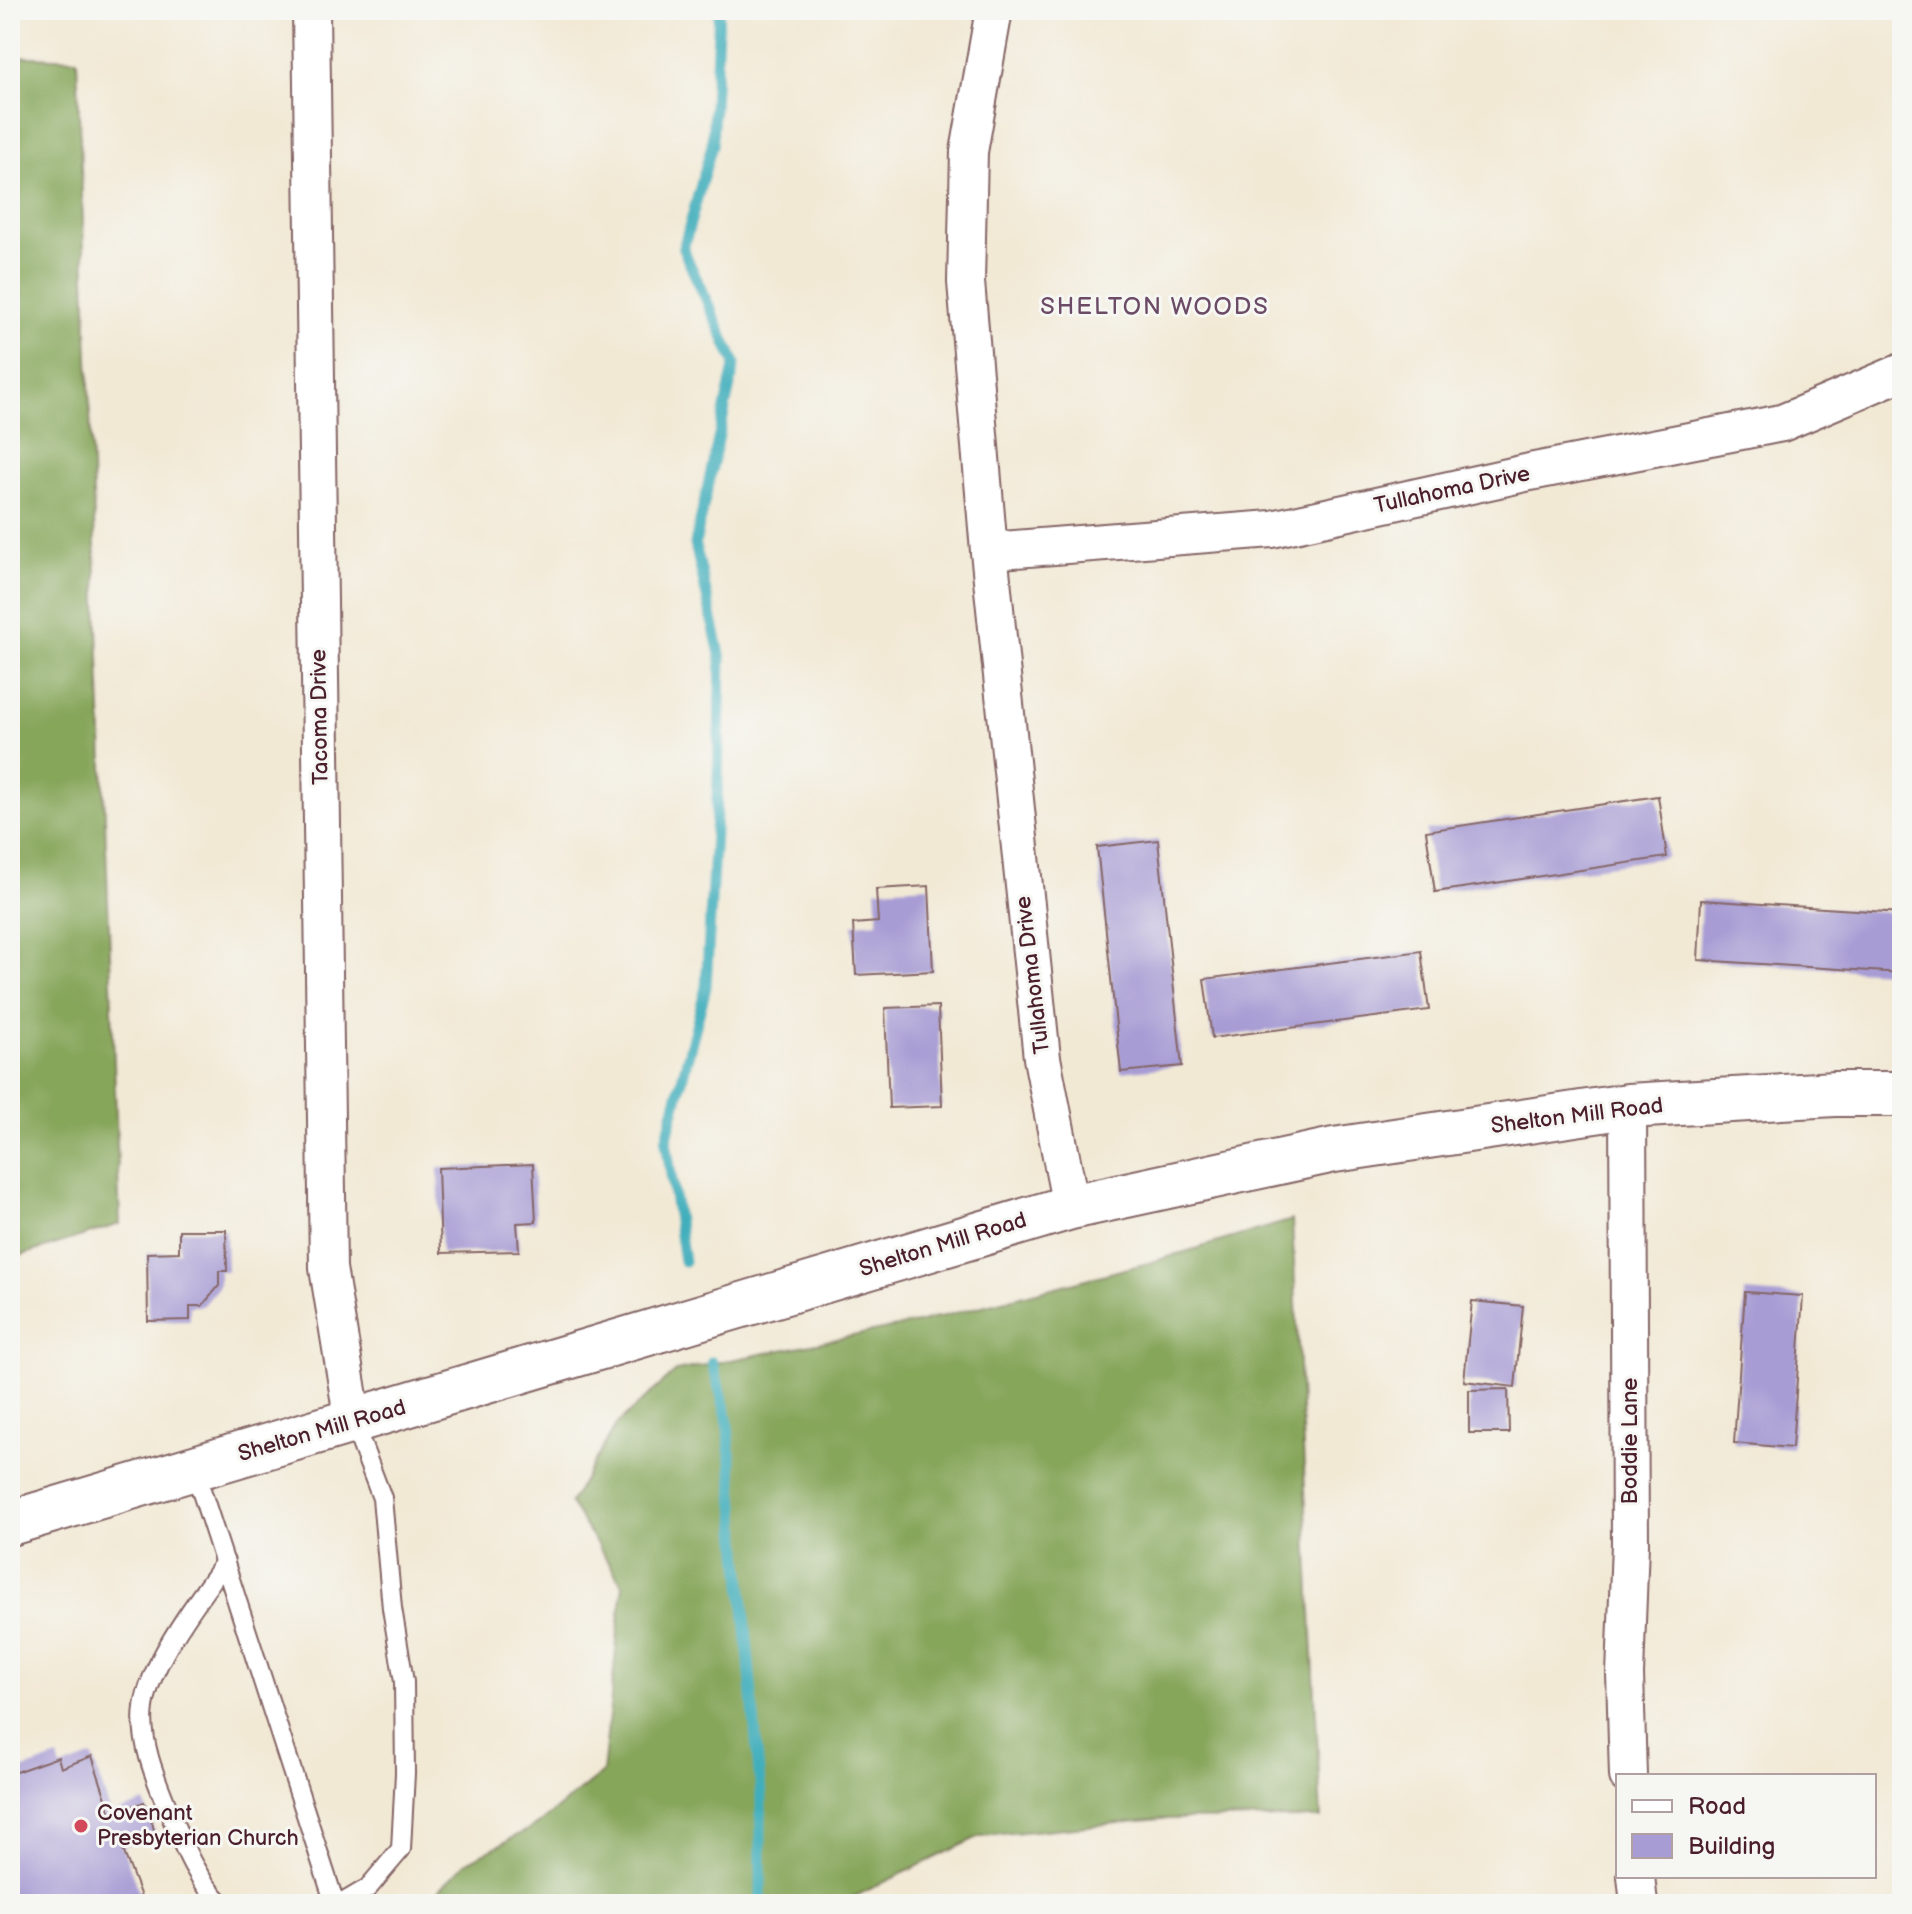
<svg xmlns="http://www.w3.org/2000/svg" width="1912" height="1914" viewBox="0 0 1912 1914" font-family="'Balsamiq Sans',sans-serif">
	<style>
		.forest { fill: #86a65a; stroke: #686242; stroke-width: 2 }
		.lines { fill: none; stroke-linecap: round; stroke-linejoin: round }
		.stream { stroke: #3faebc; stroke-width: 11 }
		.building { fill: #a79cd4 }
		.service-casing { stroke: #856666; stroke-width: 22 }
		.minor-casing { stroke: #856666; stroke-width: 40 }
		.tertiary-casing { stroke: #856666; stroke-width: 48 }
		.service { stroke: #fff; stroke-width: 18 }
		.minor { stroke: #fff; stroke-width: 36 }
		.tertiary { stroke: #fff; stroke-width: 44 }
		.poi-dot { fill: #d1495b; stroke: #f6f6f2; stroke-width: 3 }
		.labels { text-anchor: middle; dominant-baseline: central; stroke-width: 6; stroke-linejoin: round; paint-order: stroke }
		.street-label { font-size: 22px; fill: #4a1f2b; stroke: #f6f6f2 }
		.poi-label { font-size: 22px; fill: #4a1f2b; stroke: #f6f6f2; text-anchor: start }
		.neighbourhood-label { font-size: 24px; letter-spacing: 2px; fill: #6b4b66; stroke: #f6f6f2 }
	</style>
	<rect width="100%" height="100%" fill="#f6f6f2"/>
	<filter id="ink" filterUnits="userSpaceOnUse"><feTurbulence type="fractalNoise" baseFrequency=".0125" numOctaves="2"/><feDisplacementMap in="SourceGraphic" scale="16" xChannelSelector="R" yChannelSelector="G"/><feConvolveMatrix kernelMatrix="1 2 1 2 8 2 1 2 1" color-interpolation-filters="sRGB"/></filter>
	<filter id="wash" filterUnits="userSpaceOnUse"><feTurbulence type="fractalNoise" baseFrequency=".006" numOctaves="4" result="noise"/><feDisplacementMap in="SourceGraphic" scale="32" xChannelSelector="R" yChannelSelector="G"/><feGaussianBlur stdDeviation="1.8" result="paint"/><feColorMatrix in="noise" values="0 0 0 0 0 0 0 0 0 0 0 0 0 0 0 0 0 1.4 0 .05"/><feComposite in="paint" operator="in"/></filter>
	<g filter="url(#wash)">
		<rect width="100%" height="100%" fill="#f2e9d5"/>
		<g class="forest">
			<path d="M10,56L77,59L120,1224L10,1259Z"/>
			<path d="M1292,1220L1321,1818L1161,1819L980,1836L839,1904H426L465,1863L537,1825L603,1772L623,1585L570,1503L617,1424L676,1371L917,1323L1148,1263Z"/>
		</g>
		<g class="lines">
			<g class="stream">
				<path d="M684,1261L666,1141L706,987L718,781L721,659L695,544L735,363L683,249L712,145L719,10"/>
				<path d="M712,1362L727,1416L761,1795V1904"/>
			</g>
		</g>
		<g id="blocks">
			<g class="building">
				<path d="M1658,796L1667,857L1435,892L1426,831Z"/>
				<path d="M1158,840L1182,1066L1121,1072L1097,847Z"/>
				<path d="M929,886L933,971L856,975L853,924L878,922L876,889Z"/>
				<path d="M1701,900L1902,913V973L1698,960Z"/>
				<path d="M1421,951L1429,1010L1212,1038L1204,979Z"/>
				<path d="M938,1006L942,1106L889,1108L885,1008Z"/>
				<path d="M533,1164L536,1222L517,1223L519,1251L441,1253L438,1168Z"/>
				<path d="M179,1230H226L227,1271H219V1286L202,1306H190V1320L148,1321L147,1253L179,1252Z"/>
				<path d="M1745,1292L1803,1296L1792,1448L1734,1443Z"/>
				<path d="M1472,1301L1523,1306L1515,1387L1464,1381Z"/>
				<path d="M1508,1389L1509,1433H1469V1390Z"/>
				<path d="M92,1756L111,1814L144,1802L156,1835L122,1847L143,1902L10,1904V1774L58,1757L61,1768Z"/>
			</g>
		</g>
	</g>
	<g filter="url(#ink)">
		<use href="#blocks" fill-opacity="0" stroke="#856666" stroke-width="2"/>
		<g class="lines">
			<g class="service-casing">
				<g id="service">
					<path d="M194,1468L335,1904"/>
					<path d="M222,1904C196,1879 184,1847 170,1814C157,1782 139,1742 144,1707C150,1662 199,1599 225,1562"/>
					<path d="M341,1904L368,1888L401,1849L405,1773L404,1682L392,1608L382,1498L353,1422"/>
				</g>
			</g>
			<g class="minor-casing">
				<g id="minor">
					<path d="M311,10L328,1268L353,1422"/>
					<path d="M994,10L969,152L966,282L989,551L1042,1058L1071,1207"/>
					<path d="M989,551L1272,529L1530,472L1782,423L1902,372"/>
					<path d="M1628,1106L1630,1544L1625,1674L1628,1776"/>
					<path d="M1636,1876L1639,1904"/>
				</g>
			</g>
			<g class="tertiary-casing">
				<path id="tertiary" d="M10,1523L1071,1207L1334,1150L1628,1106L1835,1094H1902"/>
			</g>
			<use href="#service" class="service"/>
			<use href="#minor" class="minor"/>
			<use href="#tertiary" class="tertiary"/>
		</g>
	</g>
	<circle class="poi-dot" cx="81" cy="1826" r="8"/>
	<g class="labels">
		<g class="street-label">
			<text transform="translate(1452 490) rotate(-12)">Tullahoma Drive</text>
			<text transform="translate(320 717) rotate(-91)">Tacoma Drive</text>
			<text transform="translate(1033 975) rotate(-97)">Tullahoma Drive</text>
			<text transform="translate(1577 1116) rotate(-7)">Shelton Mill Road</text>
			<text transform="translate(943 1245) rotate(-17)">Shelton Mill Road</text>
			<text transform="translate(322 1431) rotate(-16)">Shelton Mill Road</text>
			<text transform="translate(1630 1441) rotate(-90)">Boddie Lane</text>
		</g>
		<g class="poi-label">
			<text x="97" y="1813">Covenant<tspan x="97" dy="25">Presbyterian Church</tspan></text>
		</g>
		<g class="neighbourhood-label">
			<text x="1155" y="306">SHELTON WOODS</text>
		</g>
	</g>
	<rect width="1912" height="1914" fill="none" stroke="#f6f6f2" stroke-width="40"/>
	<rect x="1616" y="1774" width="260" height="104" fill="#f6f6f2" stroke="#b1a0a2" stroke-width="2"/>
	<rect x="1632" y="1800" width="40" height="12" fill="#ffffff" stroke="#b1a0a2" stroke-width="2"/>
	<text x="1688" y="1814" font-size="24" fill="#4a1f2b">Road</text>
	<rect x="1632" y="1834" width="40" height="24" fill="#a79cd4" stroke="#b1a0a2" stroke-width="2"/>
	<text x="1688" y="1854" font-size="24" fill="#4a1f2b">Building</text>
</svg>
